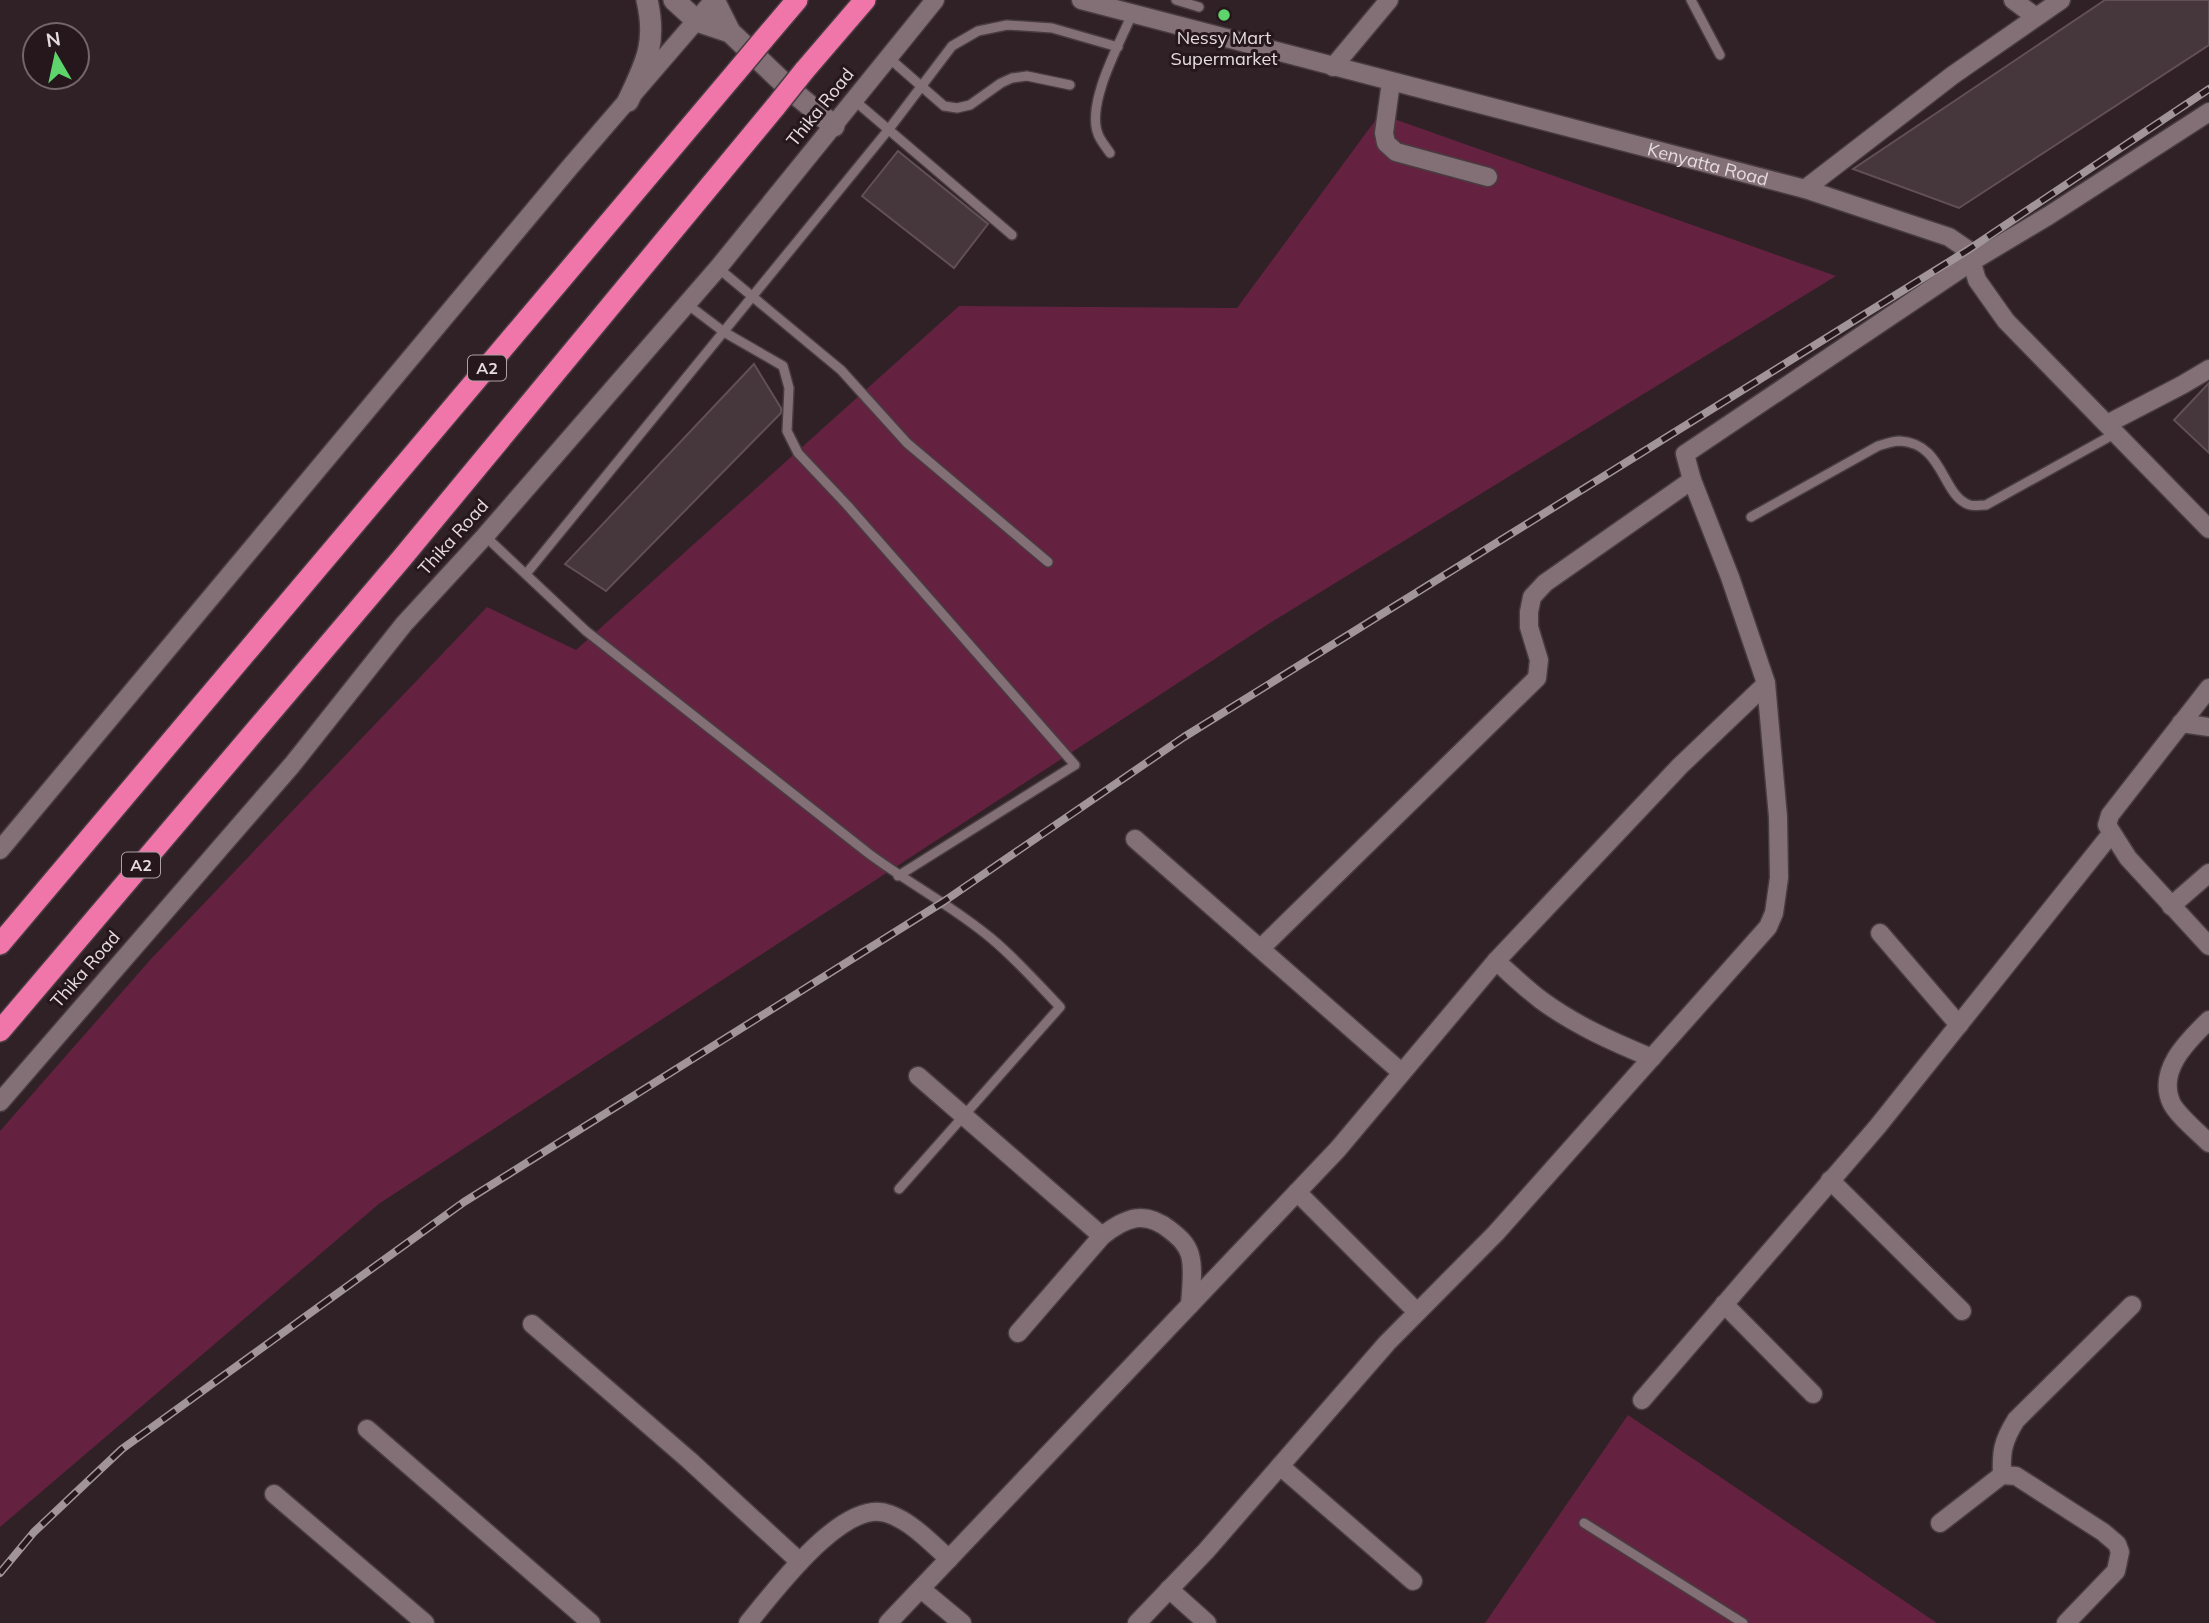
<svg xmlns="http://www.w3.org/2000/svg" width="2209" height="1623" viewBox="0 0 2209 1623" font-family="Mulish,sans-serif">
	<style>
		.green { fill: #652240 }
		.building { fill: #46373c; stroke: #615056; stroke-width: 2 }
		.lines { fill: none; stroke-linecap: round; stroke-linejoin: round }
		.lane-casing { stroke: #483c41; stroke-width: 12 }
		.street-casing { stroke: #483c41; stroke-width: 21 }
		.secondary-casing { stroke: #483c41; stroke-width: 24 }
		.highway-casing { stroke: #483c41; stroke-width: 24 }
		.lane { stroke: #827076; stroke-width: 9 }
		.street { stroke: #827076; stroke-width: 18 }
		.secondary { stroke: #827076; stroke-width: 21 }
		.highway { stroke: #f075a8; stroke-width: 21 }
		.rail-casing { stroke: #a19599; stroke-width: 8 }
		.rail { stroke: #25171c; stroke-width: 5; stroke-dasharray: 16; stroke-linecap: butt }
		.highway-bridge-casing { stroke: #483c41; stroke-width: 24; stroke-linecap: butt }
		.highway-bridge { stroke: #f075a8; stroke-width: 21 }
		.poi-dot { fill: #5ed56c; stroke: #25171c; stroke-width: 2.5 }
		.labels { text-anchor: middle; dominant-baseline: central; stroke-width: 6; stroke-linejoin: round; paint-order: stroke }
		.shield { fill: #25171c; stroke: #aca1a4; stroke-width: 2 }
		.shield-label { font-size: 16px; font-weight: bold; fill: #e6dcdf }
		.poi-label { font-size: 18px; fill: #e6dcdf; stroke: #25171c }
		.street-label { font-size: 18px; fill: #e6dcdf; stroke: #25171c }
	</style>
	<rect width="100%" height="100%" fill="#2f2126"/>
	<g class="green">
		<path d="M1380,114L1836,276L1270,623L380,1203L0,1527V1131L151,959L487,607L576,650L959,306L1237,308Z"/>
		<path d="M1628,1415L1937,1623H1485Z"/>
	</g>
	<g class="building">
		<path d="M2105,0H2209V45L1959,208L1853,169Z"/>
		<path d="M898,151L988,224L954,268L862,196Z"/>
		<path d="M754,364L781,408V413L606,591L565,564Z"/>
		<path d="M2209,383V453L2174,420Z"/>
	</g>
	<g class="lines">
		<g class="lane-casing">
			<g id="lane">
				<path d="M1176,0L1199,7"/>
				<path d="M1691,0L1720,55"/>
				<path d="M889,58L944,106L957,108L970,105L1001,83L1012,78L1027,76L1070,85"/>
				<path d="M855,101L1012,235"/>
				<path d="M1110,153C1106,147 1100,140 1098,134C1086,103 1120,43 1132,14"/>
				<path d="M718,268L841,370L907,443L1048,562"/>
				<path d="M687,304L724,332L783,366L789,388L787,431L798,453L847,505L1075,765L898,876"/>
				<path d="M1751,517L1878,446C1884,444 1893,441 1900,441C1944,443 1942,497 1970,505C1974,506 1981,505 1986,505L2116,433"/>
				<path d="M485,536L586,631L868,853C908,883 953,906 992,939C1016,959 1038,984 1060,1007L899,1189"/>
				<path d="M526,574L889,129L952,46L978,31L1007,25L1052,28L1118,47"/>
				<path d="M1584,1523L1743,1623"/>
			</g>
		</g>
		<g class="street-casing">
			<g id="street">
				<path id="s1" d="M1081,0L1805,189L1949,237L1968,250L1977,280L2006,321L2209,529"/>
				<path d="M2013,0L2036,17"/>
				<path d="M1333,67L1389,0"/>
				<path d="M1391,82L1384,133L1386,143L1396,152L1488,177"/>
				<path d="M1805,189L1953,75L2061,0"/>
				<path d="M2107,424L2182,385L2209,369"/>
				<path d="M2209,688L2110,815L2107,825L2128,858L2209,946"/>
				<path d="M2181,723L2209,727"/>
				<path d="M1135,839L1401,1072"/>
				<path d="M0,850L570,167L714,0"/>
				<path d="M2171,906L2209,873"/>
				<path d="M1880,933L1959,1025"/>
				<path d="M1261,948L1537,678L1539,660L1529,627V612L1532,597L1545,583L1692,480"/>
				<path d="M1496,961C1511,974 1525,988 1541,1000C1575,1025 1613,1042 1652,1058"/>
				<path d="M2209,1020C2189,1040 2157,1069 2171,1102C2176,1114 2199,1133 2209,1143"/>
				<path d="M918,1076L1102,1236"/>
				<path d="M0,1102L292,765L404,624L485,536L718,268L935,0"/>
				<path d="M1830,1180L1962,1311"/>
				<path d="M1297,1192L1417,1312"/>
				<path d="M1724,1304L1813,1394"/>
				<path d="M532,1324L689,1460L800,1562"/>
				<path d="M1018,1333L1102,1236C1126,1217 1145,1210 1170,1230C1179,1237 1187,1244 1190,1255C1194,1270 1191,1289 1190,1305"/>
				<path d="M1642,1400L1878,1126L2111,834"/>
				<path d="M367,1429L591,1623"/>
				<path d="M1280,1466L1413,1581"/>
				<path d="M2002,1475C2001,1451 2003,1441 2016,1420L2132,1305"/>
				<path d="M274,1494L425,1623"/>
				<path d="M1940,1523L2002,1475L2016,1476L2103,1532L2117,1544L2120,1552L2116,1571L2066,1623"/>
				<path d="M921,1589L962,1623"/>
				<path d="M1169,1589L1207,1623"/>
				<path d="M748,1623C774,1592 844,1496 889,1514C912,1522 931,1543 949,1559"/>
				<path d="M888,1623L1338,1149L1496,961L1680,766L1766,684"/>
				<path d="M1137,1623L1206,1551L1387,1343L1496,1233L1768,927L1774,913L1779,878L1778,817L1766,683L1730,577L1692,480L1685,454L1971,262L2048,216L2209,112"/>
			</g>
		</g>
		<g class="secondary-casing">
			<g id="secondary">
				<path d="M674,0L697,21L730,32"/>
				<path d="M714,0L730,32L792,91L834,126"/>
				<path d="M628,101C646,63 657,43 647,0"/>
			</g>
		</g>
		<g class="highway-casing">
			<g id="highway">
				<path d="M763,40L797,0"/>
				<path d="M804,71L865,0"/>
				<path d="M0,944L737,71"/>
				<path d="M0,1031L402,558L776,106"/>
			</g>
		</g>
		<use href="#lane" class="lane"/>
		<use href="#street" class="street"/>
		<use href="#secondary" class="secondary"/>
		<use href="#highway" class="highway"/>
		<g class="rail-casing">
			<path id="rail" d="M0,1573L34,1532L122,1449L464,1202L943,902L1184,737L1968,250L2209,89"/>
		</g>
		<use href="#rail" class="rail"/>
		<g class="highway-bridge-casing">
			<g id="highway-bridge">
				<path d="M737,71L763,40"/>
				<path d="M776,106L804,71"/>
			</g>
		</g>
		<use href="#highway-bridge" class="highway-bridge"/>
	</g>
	<circle class="poi-dot" cx="1224" cy="15" r="7"/>
	<g class="labels">
		<g class="shield">
			<rect x="468" y="355.5" width="38" height="25" rx="5"/>
			<rect x="122" y="852.5" width="38" height="25" rx="5"/>
		</g>
		<g class="shield-label">
			<text x="487" y="368">A2</text>
			<text x="141" y="865">A2</text>
		</g>
		<g class="poi-label">
			<text x="1224" y="37">Nessy Mart<tspan x="1224" dy="21">Supermarket</tspan></text>
		</g>
		<g class="street-label">
			<text transform="translate(820 107) rotate(-51)">Thika Road</text>
			<text stroke="none"><textPath href="#s1" startOffset="648">Kenyatta Road</textPath></text>
			<text transform="translate(453 537) rotate(-48)">Thika Road</text>
			<text transform="translate(85 969) rotate(-49)">Thika Road</text>
		</g>
	</g>
	<g transform="translate(56 56) rotate(351)"><circle r="33" fill="#25171c" stroke="#72666a" stroke-width="2"/>
	<path d="M0-5L12 26L0 18L-12 26Z" fill="#5ed56c"/>
	<text y="-10" font-size="19" font-weight="bold" text-anchor="middle" fill="#e6dcdf">N</text>
	</g>
</svg>
